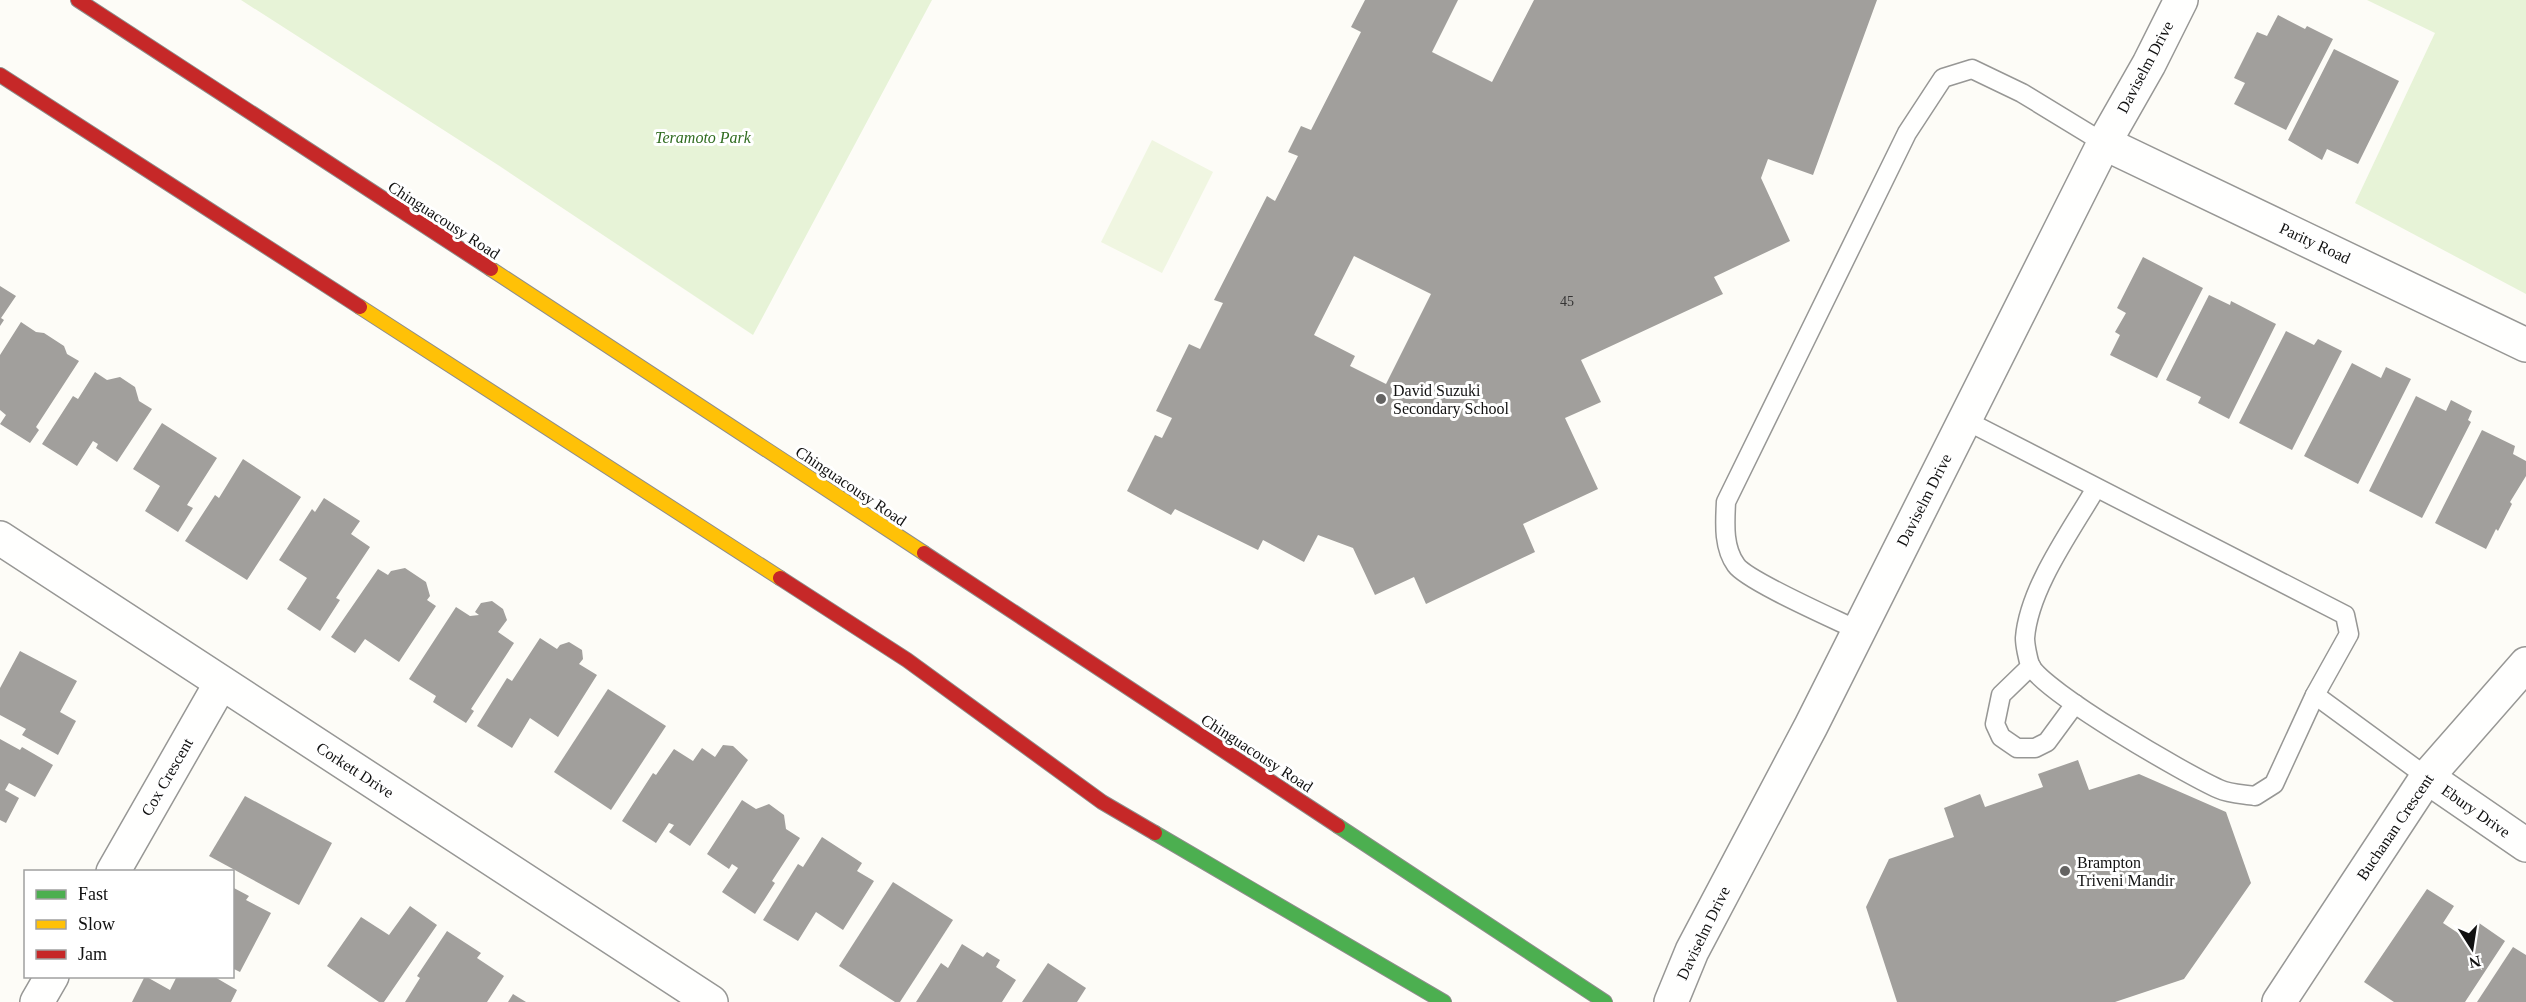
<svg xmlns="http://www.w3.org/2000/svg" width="2526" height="1002" viewBox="0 0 2526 1002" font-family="'Times New Roman',serif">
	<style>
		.green { fill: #e7f3d7 }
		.pitch { fill: #f0f6e1 }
		.building { fill: #a19f9c; fill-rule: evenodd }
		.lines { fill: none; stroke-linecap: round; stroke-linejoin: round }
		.lane-casing { stroke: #979795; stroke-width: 21 }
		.street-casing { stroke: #979795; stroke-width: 36 }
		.fast-casing { stroke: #8e8d8b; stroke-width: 16 }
		.slow-casing { stroke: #8e8d8b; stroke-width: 16 }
		.jam-casing { stroke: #8e8d8b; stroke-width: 16 }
		.lane { stroke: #fffffe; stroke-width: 18 }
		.street { stroke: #fffffe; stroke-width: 33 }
		.fast { stroke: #4caf50; stroke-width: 14 }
		.slow { stroke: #ffc107; stroke-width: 14 }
		.jam { stroke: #c62828; stroke-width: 14 }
		.poi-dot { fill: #646362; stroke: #fff; stroke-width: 2 }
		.labels { text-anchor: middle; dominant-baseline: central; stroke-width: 6; stroke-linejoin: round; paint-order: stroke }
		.number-label { font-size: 14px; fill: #353434 }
		.street-label { font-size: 16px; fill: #111; stroke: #fff }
		.park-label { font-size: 16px; font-style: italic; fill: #2f6b1f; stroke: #fff }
		.poi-label { font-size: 16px; fill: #111; stroke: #fff; text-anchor: start }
	</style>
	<rect width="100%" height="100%" fill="#fdfcf7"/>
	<g class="green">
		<path d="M241,0H932L753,335L498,165Z"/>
		<path d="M2367,0H2526V294L2355,203L2435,33Z"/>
	</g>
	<path class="pitch" d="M1152,140L1213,172L1162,273L1101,242Z"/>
	<g class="building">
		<path d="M1365,0H1458L1432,52L1492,82L1534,0H1877L1813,175L1768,159L1761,178L1790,241L1714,277L1723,294L1581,360L1601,402L1565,418L1598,489L1523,524L1535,552L1426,604L1414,577L1375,595L1353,548L1318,535L1304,562L1263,540L1258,550L1175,509L1171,515L1127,491L1155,435L1162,438L1172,418L1156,411L1189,344L1200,349L1223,303L1214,300L1267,196L1275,201L1298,156L1288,152L1301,126L1311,130L1361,32L1351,27ZM1354,256L1431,294L1386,384L1350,366L1355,356L1314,335Z"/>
		<path d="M2278,15L2305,29L2307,26L2333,39L2286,130L2234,104L2245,83L2234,78L2257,32L2267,36Z"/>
		<path d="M2334,49L2399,81L2358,164L2327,149L2322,160L2288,140Z"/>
		<path d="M2143,257L2203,288L2157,378L2110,355L2120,335L2115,332L2126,313L2117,308Z"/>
		<path d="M0,286L16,296L1,318L4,320L0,326Z"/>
		<path d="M2209,295L2230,305L2231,301L2276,324L2229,419L2198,403L2201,397L2166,380Z"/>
		<path d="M21,322L36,332L44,333L64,346L67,354L79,361L36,427L39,430L30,443L0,424L6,415L0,410V355Z"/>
		<path d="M2286,331L2314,345L2318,339L2342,351L2292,450L2239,423Z"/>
		<path d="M2352,363L2381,378L2386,367L2411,379L2358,484L2304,456Z"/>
		<path d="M95,372L107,380L120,377L135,387L139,401L152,409L117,462L96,448L98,444L93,441L77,466L42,444L73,396L78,399Z"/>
		<path d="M2416,396L2446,411L2451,400L2472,411L2468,420L2471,422L2422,518L2369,491Z"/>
		<path d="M162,423L217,458L187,505L193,508L178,532L145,511L160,486L133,469Z"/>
		<path d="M2482,430L2515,446L2513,454L2526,461V476L2510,502L2512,504L2498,531L2496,529L2486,549L2435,523Z"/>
		<path d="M243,459L301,497L247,580L185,541L215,495L219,498Z"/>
		<path d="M324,498L360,521L351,534L370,547L336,598L340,600L320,631L287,609L307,578L279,560L312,509L315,512Z"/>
		<path d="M405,568L426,582L430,596L427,600L436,606L399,662L365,639L355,653L331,637L378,569L388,575L391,571Z"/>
		<path d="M492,601L503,609L507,620L498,632L514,643L471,709L474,711L466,723L433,702L436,696L409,679L456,607L470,616L479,615L475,612L481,603Z"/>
		<path d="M540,638L557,649L560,645L569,642L582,650L583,659L579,664L597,675L558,737L530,718L512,748L477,726L507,678L512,681Z"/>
		<path d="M20,651L77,681L60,712L76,721L58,755L22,735L26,729L0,715V688Z"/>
		<path d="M608,689L666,726L611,810L554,772Z"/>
		<path d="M0,739L20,750L22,747L53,765L35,797L9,783L5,790L19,798L6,823L0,820Z"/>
		<path d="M723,745L733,746L748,760L690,846L669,832L674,825L669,823L656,843L622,821L653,773L656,775L674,749L693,761L702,748L715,757Z"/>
		<path d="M2078,760L2089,790L2139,774L2226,812L2251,883L2184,979L2115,1002H1897L1866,907L1889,859L1954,837L1944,808L1980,794L1985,807L2043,787L2038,774Z"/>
		<path d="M245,796L332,843L299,905L209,856Z"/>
		<path d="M742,800L756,809L769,804L784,815L786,829L800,838L772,881L775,883L755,914L722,892L738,868L732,864L729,869L707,854Z"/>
		<path d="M822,837L862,863L857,871L874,881L843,930L816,912L798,941L763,920L798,864L803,867Z"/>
		<path d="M893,882L953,920L900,1002H895L839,966Z"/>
		<path d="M232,887L249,896L246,900L271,913L240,972L232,968Z"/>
		<path d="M2427,889L2454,906L2443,923L2467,939L2479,923L2505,941L2465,1002H2394L2364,982Z"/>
		<path d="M410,906L437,925L384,1002H379L327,966L361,917L389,935Z"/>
		<path d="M447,931L481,953L477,958L504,976L487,1002H405L420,978L417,976Z"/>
		<path d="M962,944L983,957L987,952L1000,960L996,967L1016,980L1002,1002H916L941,963L948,968Z"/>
		<path d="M2513,947L2526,955V1002H2477Z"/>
		<path d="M1048,963L1086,988L1077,1002H1022Z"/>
		<path d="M145,976L170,990L177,976H213L237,990L231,1002H132Z"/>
		<path d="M513,994L526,1002H508Z"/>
	</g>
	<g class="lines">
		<g class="lane-casing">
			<g id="lane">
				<path d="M1965,420L2345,615L2349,634L2315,695L2427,777"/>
				<path d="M2096,488C2071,531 2029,588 2025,638C2025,645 2028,659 2030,665C2042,691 2187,775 2219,789C2230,794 2243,794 2255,796L2274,784L2315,695"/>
				<path d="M1859,631C1837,620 1747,581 1736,565C1723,547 1725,523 1726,502L1907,133L1943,78L1972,69L2022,93L2104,143"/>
				<path d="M2031,666L2001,695L1995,724L2001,737L2017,748H2035L2047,742L2075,704"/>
			</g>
		</g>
		<g class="street-casing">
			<g id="street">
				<path d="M2104,143L2526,345"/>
				<path d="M0,538L711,1002"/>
				<path d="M2427,777L2526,845"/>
				<path d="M113,872L221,683"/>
				<path d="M37,1002L52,976"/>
				<path d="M1671,1002L1692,951L1811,726L2104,143L2149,64L2181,0"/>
				<path d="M2279,1002L2427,777L2526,664"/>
			</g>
		</g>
		<g class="fast-casing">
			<g id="fast">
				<path d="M1338,826L1605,1002"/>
				<path d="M1155,833L1444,1002"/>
			</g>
		</g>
		<g class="slow-casing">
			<g id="slow">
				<path d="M491,269L924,553"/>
				<path d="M360,307L780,578"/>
			</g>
		</g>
		<g class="jam-casing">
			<g id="jam">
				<path d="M78,0L491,269"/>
				<path d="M0,75L360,307"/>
				<path d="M924,553L1338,826"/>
				<path d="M780,578L907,660L1102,802L1155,833"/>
			</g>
		</g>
		<use href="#lane" class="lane"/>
		<use href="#street" class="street"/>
		<use href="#fast" class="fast"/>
		<use href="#slow" class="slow"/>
		<use href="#jam" class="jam"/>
	</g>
	<g class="poi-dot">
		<circle cx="1381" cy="399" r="6"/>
		<circle cx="2065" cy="871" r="6"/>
	</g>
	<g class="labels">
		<g class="number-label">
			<text x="1567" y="301">45</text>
		</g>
		<g class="street-label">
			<text transform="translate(2145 67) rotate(-62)">Daviselm Drive</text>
			<text transform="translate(444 220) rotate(33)">Chinguacousy Road</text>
			<text transform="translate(2315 243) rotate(25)">Parity Road</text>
			<text transform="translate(851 486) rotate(34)">Chinguacousy Road</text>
			<text transform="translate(1924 500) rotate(-63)">Daviselm Drive</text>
			<text transform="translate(1257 753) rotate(33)">Chinguacousy Road</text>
			<text transform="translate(355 770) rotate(33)">Corkett Drive</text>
			<text transform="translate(167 777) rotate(-60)">Cox Crescent</text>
			<text transform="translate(2476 811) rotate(35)">Ebury Drive</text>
			<text transform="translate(2395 827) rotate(-56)">Buchanan Crescent</text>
			<text transform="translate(1703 933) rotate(-64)">Daviselm Drive</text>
		</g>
		<g class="park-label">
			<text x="703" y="137">Teramoto Park</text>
		</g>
		<g class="poi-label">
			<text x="1393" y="390">David Suzuki<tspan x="1393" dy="18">Secondary School</tspan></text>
			<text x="2077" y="862">Brampton<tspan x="2077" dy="18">Triveni Mandir</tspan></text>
		</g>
	</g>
	<rect x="24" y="870" width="210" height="108" fill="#ffffff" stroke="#a0a0a0" stroke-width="1.5"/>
	<rect x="36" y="890" width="30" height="9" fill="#4caf50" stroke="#a0a0a0" stroke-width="1.5"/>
	<text x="78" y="900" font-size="18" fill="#111111">Fast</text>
	<rect x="36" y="920" width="30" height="9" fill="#ffc107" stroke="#a0a0a0" stroke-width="1.5"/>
	<text x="78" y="930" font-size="18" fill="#111111">Slow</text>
	<rect x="36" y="950" width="30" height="9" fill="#c62828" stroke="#a0a0a0" stroke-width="1.5"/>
	<text x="78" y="960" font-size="18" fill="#111111">Jam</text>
	<g transform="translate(2472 948) rotate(168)" stroke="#ffffff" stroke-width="4.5" paint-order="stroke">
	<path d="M0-4.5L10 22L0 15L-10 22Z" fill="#111111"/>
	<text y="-9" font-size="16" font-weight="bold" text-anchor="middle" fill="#111111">N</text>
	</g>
</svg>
